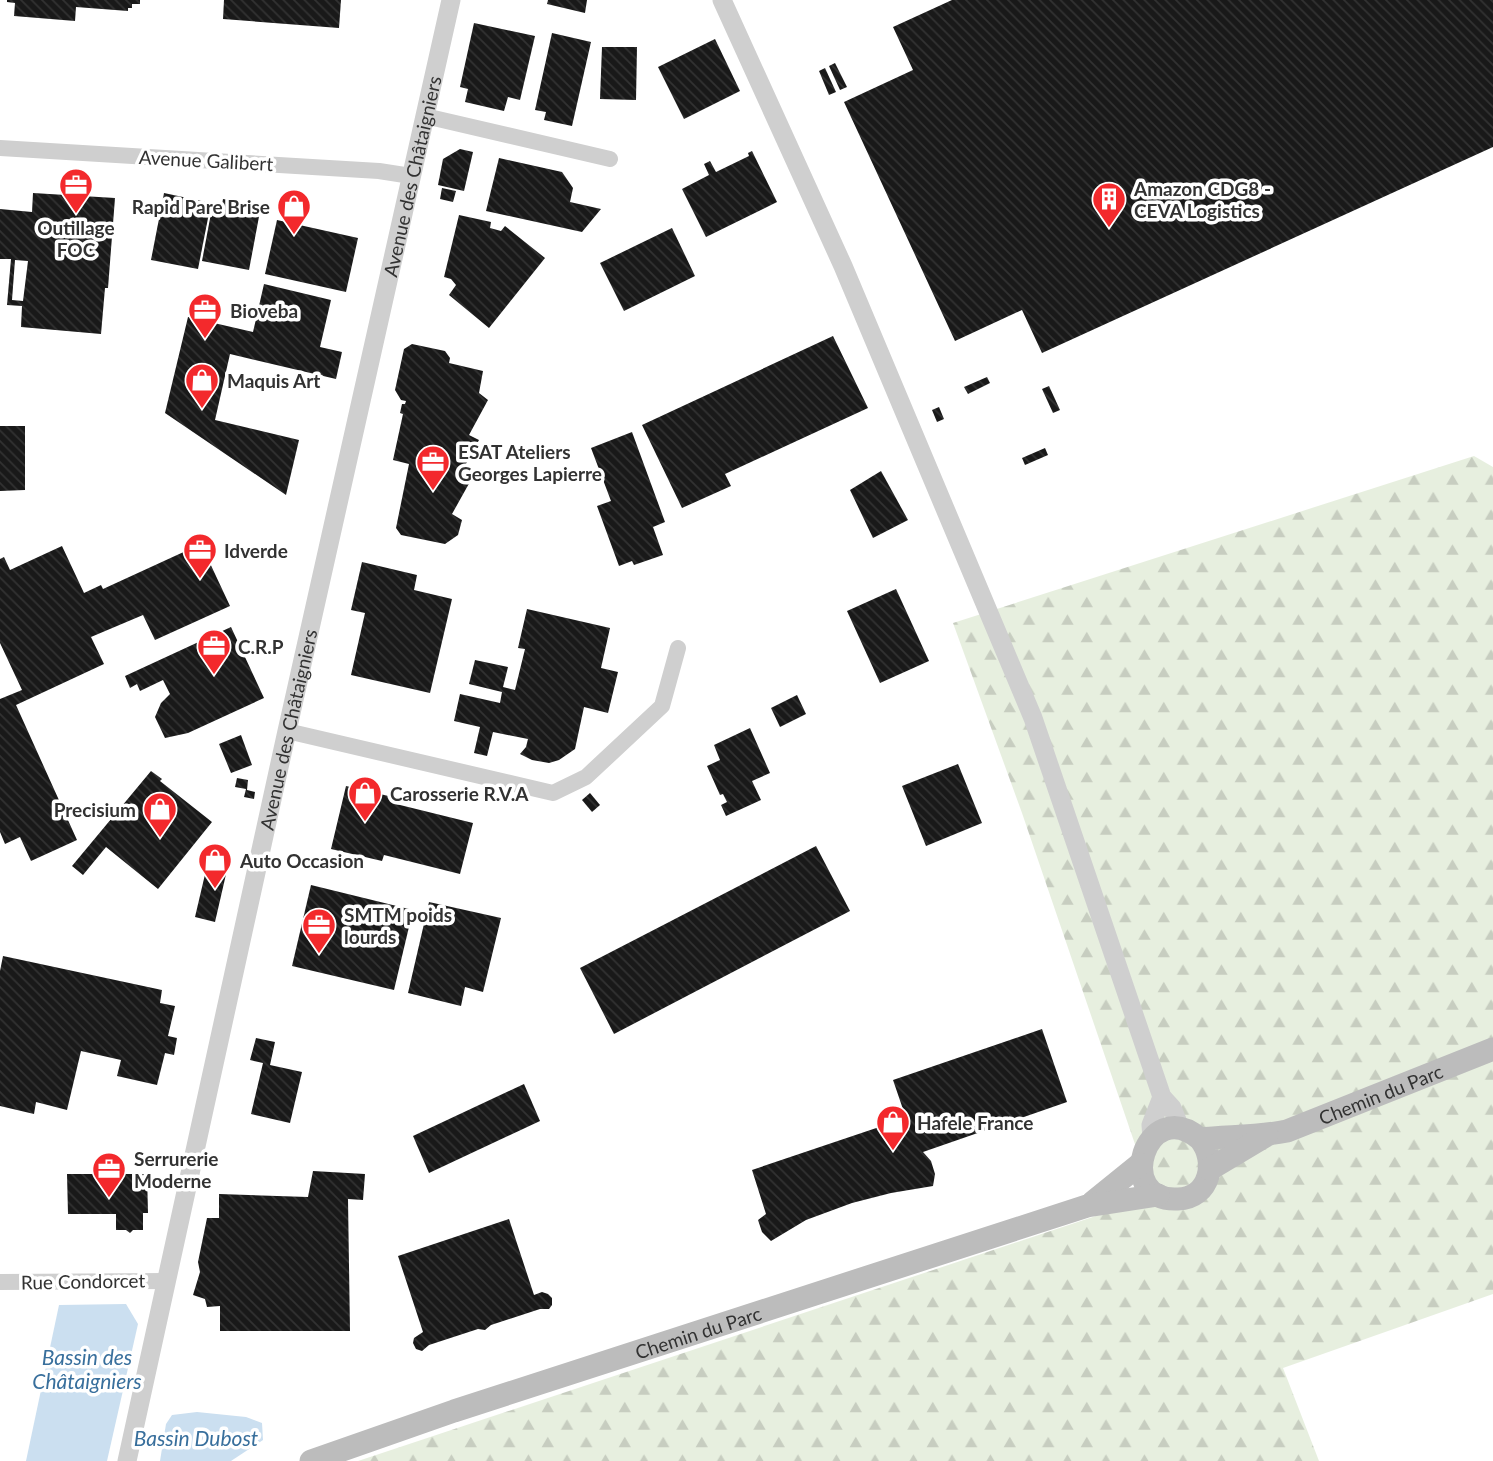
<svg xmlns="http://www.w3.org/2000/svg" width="1493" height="1461" viewBox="0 0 1493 1461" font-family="Lato,sans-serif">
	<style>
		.forest { fill: url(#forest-firs) }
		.water { fill: #cbdff0 }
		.building { fill: url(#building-back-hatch); fill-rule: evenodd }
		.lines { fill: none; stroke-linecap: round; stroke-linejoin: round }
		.minor { stroke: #cfcfcf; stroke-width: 16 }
		.tertiary { stroke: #cfcfcf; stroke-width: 19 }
		.secondary { stroke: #bcbcbc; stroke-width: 23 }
		.labels { text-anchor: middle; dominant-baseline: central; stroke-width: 7; stroke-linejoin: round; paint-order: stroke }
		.street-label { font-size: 19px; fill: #323232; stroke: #fff }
		.poi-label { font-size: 19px; font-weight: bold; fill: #323232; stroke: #fff; text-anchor: start }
		.water-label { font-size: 21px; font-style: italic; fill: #386f9c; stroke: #fff }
	</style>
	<defs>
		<pattern id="forest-firs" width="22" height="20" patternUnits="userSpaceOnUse" patternTransform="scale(1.75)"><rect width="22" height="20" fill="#e7efdf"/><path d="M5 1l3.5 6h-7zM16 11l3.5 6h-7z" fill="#c7cdc0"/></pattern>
		<pattern id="building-back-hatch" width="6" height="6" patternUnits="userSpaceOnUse" patternTransform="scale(1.75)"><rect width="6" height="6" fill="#191919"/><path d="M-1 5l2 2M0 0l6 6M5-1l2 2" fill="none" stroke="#323232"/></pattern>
	</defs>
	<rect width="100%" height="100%" fill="#fff"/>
	<path class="forest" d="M1474,456L1493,467V1294L1283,1368L1319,1461H358L1153,1197L1022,813L953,623Z"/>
	<g class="water">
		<path d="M126,1304L138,1324L107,1461H26L59,1305Z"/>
		<path d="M197,1412L246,1417L262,1423L263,1440L231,1461H160L166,1424L172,1415Z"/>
	</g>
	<g class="building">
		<path d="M7,0H140V4H132V8H128V11L76,7L75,21L14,16L15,3L7,2Z"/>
		<path d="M224,0H341L339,28L223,19Z"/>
		<path d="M548,0H587L585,13L547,4Z"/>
		<path d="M952,0H1493V147L1042,353L1022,310L955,341L844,102L913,70L893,27Z"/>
		<path d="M474,23L535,36L520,100L508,97L504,111L465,102L468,89L460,87Z"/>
		<path d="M552,33L591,42L572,126L544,120L546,112L535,110Z"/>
		<path d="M715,39L740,91L684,119L658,67Z"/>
		<path d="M602,47H637L636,100L600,99Z"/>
		<path d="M835,63L847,87L840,90L829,66Z"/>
		<path d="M825,68L836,92L829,95L819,71Z"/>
		<path d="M460,149L473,152L464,191L438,185L443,159Z"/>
		<path d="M752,151L777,202L706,237L682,189L709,175L704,164L710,161L716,172L749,156L748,153Z"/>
		<path d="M499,158L562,172L573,188L570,202L601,209L582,232L486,211Z"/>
		<path d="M442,188L456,191L453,202L440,199Z"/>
		<path d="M33,193L115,198L108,288H105L101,334L21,327L22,306L7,305L11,259H0V209L32,212ZM15,260L28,261L23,301L12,300Z"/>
		<path d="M164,193L211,203L198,269L151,260Z"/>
		<path d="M223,199L261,206L249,270L202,261L212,208L221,210Z"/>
		<path d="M459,215L491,222L490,228L501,231L505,226L545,258L489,328L449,295L456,285L451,279L444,277Z"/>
		<path d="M277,220L358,238L346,292L265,274Z"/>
		<path d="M672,228L695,276L624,311L600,263Z"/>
		<path d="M264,284L331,300L320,347L342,352L336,379L230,354L215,420L299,440L286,495L165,413L188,317L253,332Z"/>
		<path d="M833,336L868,408L725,474L731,486L682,508L642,425Z"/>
		<path d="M412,344L445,351L450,358L449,363L483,371L479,393L488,400L469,435L479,440L460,475L471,480L452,514L462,520L458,535L445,544L401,535L396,528L409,464L393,460L403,414L400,413L402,404H405L406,401L401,400L395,390L404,349Z"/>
		<path d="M987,377L990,383L968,394L964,387Z"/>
		<path d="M1049,386L1060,410L1053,413L1042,389Z"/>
		<path d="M939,407L944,419L937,422L932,410Z"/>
		<path d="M0,426H25V490L0,491Z"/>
		<path d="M632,432L665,522L653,527L663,555L634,565L632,561L619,566L597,506L611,501L591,448Z"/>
		<path d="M1045,448L1048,455L1025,465L1022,458Z"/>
		<path d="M881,471L908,520L873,538L850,490Z"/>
		<path d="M201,544L230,606L155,640L143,615L91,637L104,664L16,705L77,840L31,861L20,837L5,844L0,832V699L22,690L0,643V559L4,557L10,570L62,546L84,593L101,585L103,589Z"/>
		<path d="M362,562L417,575L414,590L452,599L430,693L351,675L365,613L351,610Z"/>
		<path d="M896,589L929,661L880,683L847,611Z"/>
		<path d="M527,609L610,628L601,668L618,672L608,713L584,707L575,749L559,760L549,763L532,760L520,754L526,747L528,739L493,732L487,756L474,753L480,727L454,721L460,694L500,703L502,692L469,684L475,660L508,667L503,687L515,690L525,649L518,648Z"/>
		<path d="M231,627L264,698L188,733L165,738L155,717L161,703L170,694L163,680L140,691L137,684L130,688L125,676Z"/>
		<path d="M797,695L806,714L780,727L771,708Z"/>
		<path d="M750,728L770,773L752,781L761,800L726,816L721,805L727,802L723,794L720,795L707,766L720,760L714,745Z"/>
		<path d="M241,735L252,765L231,773L219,744Z"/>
		<path d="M958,764L982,823L926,846L902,786Z"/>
		<path d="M151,771L162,779L160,781L212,822L158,889L106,847L83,875L72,866Z"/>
		<path d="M237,778L248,780L247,790L255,792L254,799L244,797L246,789L235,787Z"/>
		<path d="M346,786L397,798L396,804L473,823L460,874L384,855L382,861L331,849Z"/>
		<path d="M590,793L600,805L592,812L582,800Z"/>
		<path d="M816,846L850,911L614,1034L580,968Z"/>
		<path d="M210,853L230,857L215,922L195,917Z"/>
		<path d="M311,885L413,910L394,990L292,966Z"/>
		<path d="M429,902L501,918L483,992L465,987L461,1006L408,993Z"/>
		<path d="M3,956L162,990L160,1003L175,1006L168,1036L177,1038L174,1055L165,1053L157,1085L117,1076L121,1060L81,1051L67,1110L36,1102L34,1114L0,1106V971Z"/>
		<path d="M1042,1029L1067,1102L923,1152L931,1161L935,1174L933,1186L891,1193L852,1203L806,1220L771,1241L762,1232L758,1220L766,1214L752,1170L906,1118L893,1080Z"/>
		<path d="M256,1038L275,1042L270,1065L302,1072L290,1123L251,1114L263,1063L250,1060Z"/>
		<path d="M524,1084L540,1121L429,1173L413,1136Z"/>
		<path d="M313,1171L365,1174L363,1200L348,1199L350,1331H220V1306L207,1307L205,1299L193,1295L200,1272L198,1262L207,1218H219V1194L308,1197Z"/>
		<path d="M67,1174H147L148,1213H143V1230H133L130,1233L126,1230H116V1214H68Z"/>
		<path d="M509,1219L534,1295L542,1292L548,1294L552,1298V1305L549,1309H540L491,1325L485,1330L478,1329L429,1345L422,1351L416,1349L413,1343L414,1338L423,1332L398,1256Z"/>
	</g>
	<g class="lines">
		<g class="minor">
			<path d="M425,116L610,159"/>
			<path d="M0,148L379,171L411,176"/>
			<path d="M287,731L553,793L586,777L662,706L678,648"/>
			<path d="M0,1282L167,1281"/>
		</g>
		<g class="tertiary">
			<path d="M722,0L843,266L1033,718L1162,1097L1172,1108L1181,1130"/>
			<path d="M1152,1138L1151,1125L1162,1097"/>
			<path id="s1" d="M127,1461L287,731L451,0"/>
		</g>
		<g class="secondary">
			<path id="s2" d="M1200,1139C1218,1161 1210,1198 1178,1199C1112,1203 1146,1093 1200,1139C1229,1136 1259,1137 1287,1131L1493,1049"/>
			<path d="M1210,1169L1267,1135"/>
			<path d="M1093,1202L1140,1164"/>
			<path id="s3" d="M311,1461L454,1411L1087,1206L1158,1195"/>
		</g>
	</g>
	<defs>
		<g id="office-pin" transform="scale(1.75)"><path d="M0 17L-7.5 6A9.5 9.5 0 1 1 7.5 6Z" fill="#f3292c" stroke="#fff"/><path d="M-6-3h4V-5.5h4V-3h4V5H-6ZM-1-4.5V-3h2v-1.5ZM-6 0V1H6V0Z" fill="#fff"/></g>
		<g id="building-pin" transform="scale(1.75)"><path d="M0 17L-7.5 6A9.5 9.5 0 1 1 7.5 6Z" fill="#f3292c" stroke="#fff"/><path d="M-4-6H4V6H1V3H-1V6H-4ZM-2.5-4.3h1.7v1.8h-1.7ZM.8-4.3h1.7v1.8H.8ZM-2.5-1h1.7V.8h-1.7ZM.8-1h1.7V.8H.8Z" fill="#fff"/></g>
		<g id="shop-pin" transform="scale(1.75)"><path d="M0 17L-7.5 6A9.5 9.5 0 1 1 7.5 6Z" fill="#f3292c" stroke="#fff"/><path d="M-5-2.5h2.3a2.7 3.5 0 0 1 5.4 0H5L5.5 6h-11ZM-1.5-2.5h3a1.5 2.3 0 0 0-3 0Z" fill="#fff"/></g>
	</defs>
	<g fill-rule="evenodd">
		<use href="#office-pin" x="76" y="185"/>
		<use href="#building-pin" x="1109" y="199"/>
		<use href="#shop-pin" x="294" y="206"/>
		<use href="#office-pin" x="205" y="310"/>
		<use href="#shop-pin" x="202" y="380"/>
		<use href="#office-pin" x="433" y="462"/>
		<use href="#office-pin" x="200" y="550"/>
		<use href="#office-pin" x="214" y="646"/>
		<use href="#shop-pin" x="365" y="793"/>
		<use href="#shop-pin" x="160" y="809"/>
		<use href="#shop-pin" x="215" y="860"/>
		<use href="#office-pin" x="319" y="925"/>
		<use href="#shop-pin" x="893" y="1122"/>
		<use href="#office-pin" x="109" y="1169"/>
	</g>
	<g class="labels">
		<g class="street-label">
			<text transform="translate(206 160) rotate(3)">Avenue Galibert</text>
			<text stroke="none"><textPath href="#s1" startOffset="1316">Avenue des Châtaigniers</textPath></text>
			<text stroke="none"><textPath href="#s1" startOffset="749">Avenue des Châtaigniers</textPath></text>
			<text stroke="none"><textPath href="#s2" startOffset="408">Chemin du Parc</textPath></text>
			<text transform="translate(83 1281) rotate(-1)">Rue Condorcet</text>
			<text stroke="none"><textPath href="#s3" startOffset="408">Chemin du Parc</textPath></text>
		</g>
		<g class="poi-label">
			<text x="1134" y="188">Amazon CDG8 -<tspan x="1134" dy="22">CEVA Logistics</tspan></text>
			<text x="270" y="206" text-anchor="end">Rapid Pare Brise</text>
			<text x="76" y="227" text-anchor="middle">Outillage<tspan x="76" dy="22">FOC</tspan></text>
			<text x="230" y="310">Bioveba</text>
			<text x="227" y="380">Maquis Art</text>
			<text x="458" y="451">ESAT Ateliers<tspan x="458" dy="22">Georges Lapierre</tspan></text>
			<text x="224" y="550">Idverde</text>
			<text x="238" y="646">C.R.P</text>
			<text x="390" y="793">Carosserie R.V.A</text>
			<text x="136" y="809" text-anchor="end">Precisium</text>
			<text x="240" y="860">Auto Occasion</text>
			<text x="344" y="914">SMTM poids<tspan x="344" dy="22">lourds</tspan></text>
			<text x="917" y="1122">Hafele France</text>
			<text x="134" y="1158">Serrurerie<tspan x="134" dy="22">Moderne</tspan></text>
		</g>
		<g class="water-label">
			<text x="87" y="1356">Bassin des<tspan x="87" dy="24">Châtaigniers</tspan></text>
			<text x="196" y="1437">Bassin Dubost</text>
		</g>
	</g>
</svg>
